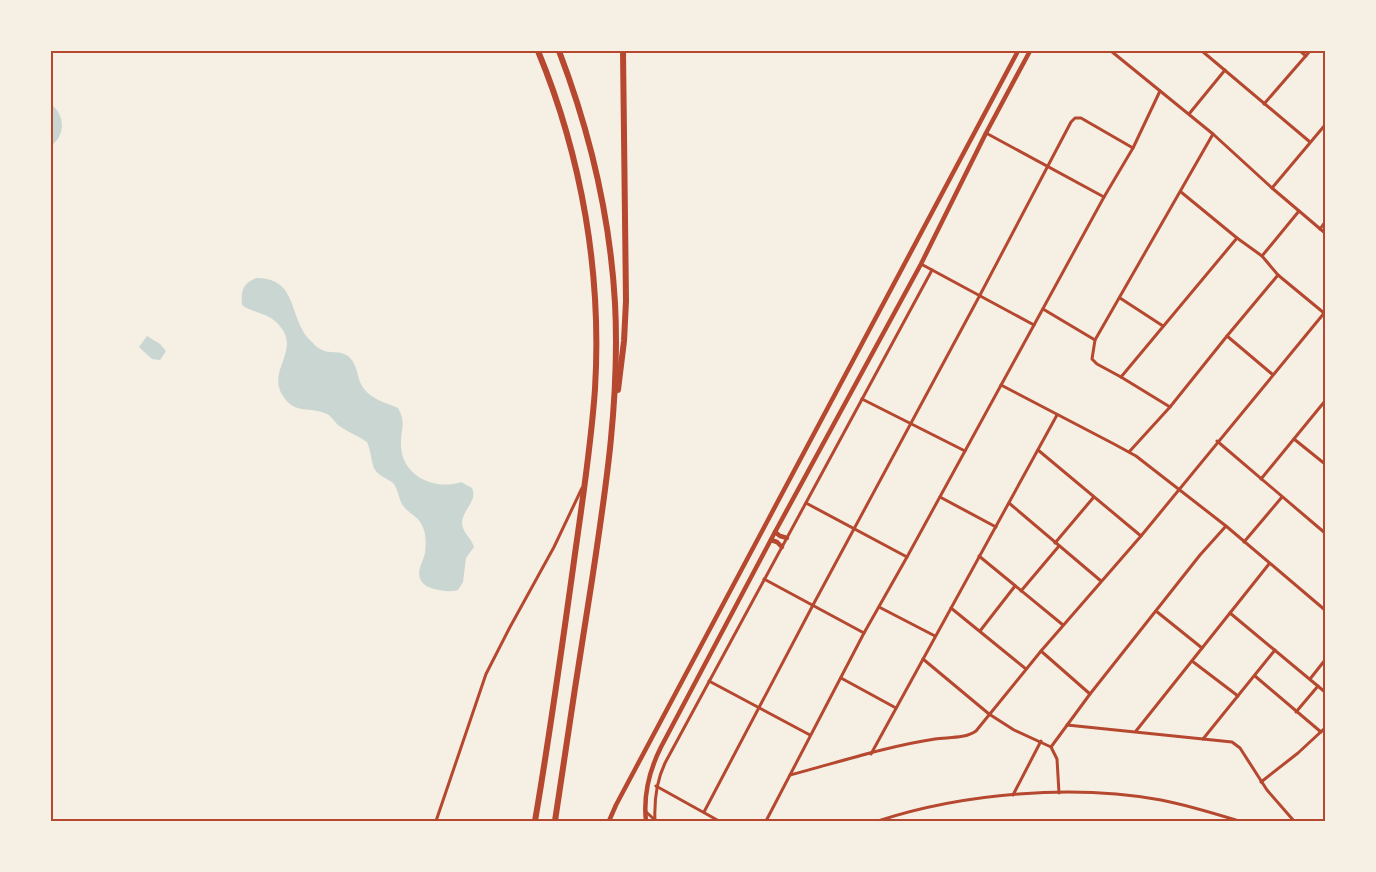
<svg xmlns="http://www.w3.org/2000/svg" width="1376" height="872" viewBox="0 0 1376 872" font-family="Lato,sans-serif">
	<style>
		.water { fill: #c9d6d2 }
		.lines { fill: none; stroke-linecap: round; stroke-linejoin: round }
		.minor { stroke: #b5482f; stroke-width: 3 }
		.secondary { stroke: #b5482f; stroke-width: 4.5 }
		.motorway { stroke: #b5482f; stroke-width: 6 }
		.neatline { fill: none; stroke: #b5482f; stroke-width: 2 }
	</style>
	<rect width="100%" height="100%" fill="#f6efe4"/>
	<g class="water">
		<path d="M51,104C65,115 66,135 51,146Z"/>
		<path d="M256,278C299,278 288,318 310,340C313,343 317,348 322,350C330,354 339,350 348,356C359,365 356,380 365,390C373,400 387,403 398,408C407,424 400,430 401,446C402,476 435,491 461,482L472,488C478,501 463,509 462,522C462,533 471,537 474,547L466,558L463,582L458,590C450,593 427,590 422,582C415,573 423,562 425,553C426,546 426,537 424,530C420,516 408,514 402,504C398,497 398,488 393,483C387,478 378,476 374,468C371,460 371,451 367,442C359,436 349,433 341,427C335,424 333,417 327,414C310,406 295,415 283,396C265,370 305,349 276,322C267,313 253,313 242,305C241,291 242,284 256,278Z"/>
		<path d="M147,336L160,344L166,351L160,360L152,359L139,347Z"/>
	</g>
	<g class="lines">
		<g class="minor">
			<path d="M1111,51L1213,134L1272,188L1325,233"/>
			<path d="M1202,51L1310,142"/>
			<path d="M1300,51L1306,56"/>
			<path d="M1264,104L1310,51"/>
			<path d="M1189,114L1225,70"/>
			<path d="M986,133L1104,197"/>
			<path d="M1272,188L1325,125"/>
			<path d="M1181,192L1237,238L1262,256L1278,275L1324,313"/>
			<path d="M1320,229L1325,222"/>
			<path d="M1262,256L1299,211"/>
			<path d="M921,264L1034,325"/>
			<path d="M1120,298L1163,326"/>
			<path d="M1043,309L1095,340"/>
			<path d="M1227,336L1272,374"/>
			<path d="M1121,377L1237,238"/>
			<path d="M1001,385L1114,444L1136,456L1226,526L1325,610"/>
			<path d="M862,399L965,451"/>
			<path d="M1170,407L1121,377L1097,364L1092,359L1095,340L1213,134"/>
			<path d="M1294,439L1325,464"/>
			<path d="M1217,441L1325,533"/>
			<path d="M1038,450L1141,536"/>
			<path d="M1129,452L1170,407L1227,336L1278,275"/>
			<path d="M1261,479L1325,401"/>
			<path d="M940,497L996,527"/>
			<path d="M806,503L907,557"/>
			<path d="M1009,503L1101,581"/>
			<path d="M1244,542L1282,497"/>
			<path d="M1055,543L1093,498"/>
			<path d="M979,556L1063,625"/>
			<path d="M764,579L864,633"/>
			<path d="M1021,591L1059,546"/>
			<path d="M879,607L935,636"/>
			<path d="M951,608L1026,669"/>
			<path d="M1156,611L1202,648"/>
			<path d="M1230,613L1325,692"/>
			<path d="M980,631L1015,586"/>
			<path d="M1041,651L1090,694"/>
			<path d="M923,659L989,714L1014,730L1051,747L1057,759L1059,793"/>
			<path d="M1192,661L1238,696"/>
			<path d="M1255,676L1321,732"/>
			<path d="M841,678L896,708"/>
			<path d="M1310,679L1325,660"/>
			<path d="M709,681L810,735"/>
			<path d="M1296,712L1318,686"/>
			<path d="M1067,725L1232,742L1240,748L1267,790L1294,821"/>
			<path d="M1136,731L1269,564"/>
			<path d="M1203,739L1275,650"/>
			<path d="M1051,747L1090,694L1200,555L1226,526"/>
			<path d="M871,754L1057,415"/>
			<path d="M790,775C836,763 888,746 935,739C947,737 965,739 976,731L1041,651L1141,536L1325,312"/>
			<path d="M1261,782L1298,753L1325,728"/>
			<path d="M656,786L719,821"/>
			<path d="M1013,795L1041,741"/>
			<path d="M645,811L655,820"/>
			<path d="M704,812L813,605L980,295L1071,122L1075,118H1081L1133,148"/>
			<path d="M436,821L486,674L510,627L554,547L582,488"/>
			<path d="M655,821C654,800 656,782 665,763L932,270"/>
			<path d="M766,821L864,633L907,557L1104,197L1133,148L1160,91"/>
			<path d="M878,821C964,793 1073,784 1161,800C1187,805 1213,813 1239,821"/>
		</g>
		<g class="secondary">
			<path d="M775,532L780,536L787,538"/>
			<path d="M771,540L777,542L782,547"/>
			<path d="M609,821L616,805L1018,51"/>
			<path d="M646,821C643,794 649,771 661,747L775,532L921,264L986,133L1030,51"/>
		</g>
		<g class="motorway">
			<path d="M618,390L624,341L626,301L623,51"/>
			<path d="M535,821C550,734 562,647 574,561C582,503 591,447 595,389C602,274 582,157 538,51"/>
			<path d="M555,821C567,741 579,660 592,580C606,488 620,397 615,303C610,216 590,132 559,51"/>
		</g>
	</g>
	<rect width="1376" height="872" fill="none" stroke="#f6efe4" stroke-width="105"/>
	<rect x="52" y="52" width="1272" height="768" class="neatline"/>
</svg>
